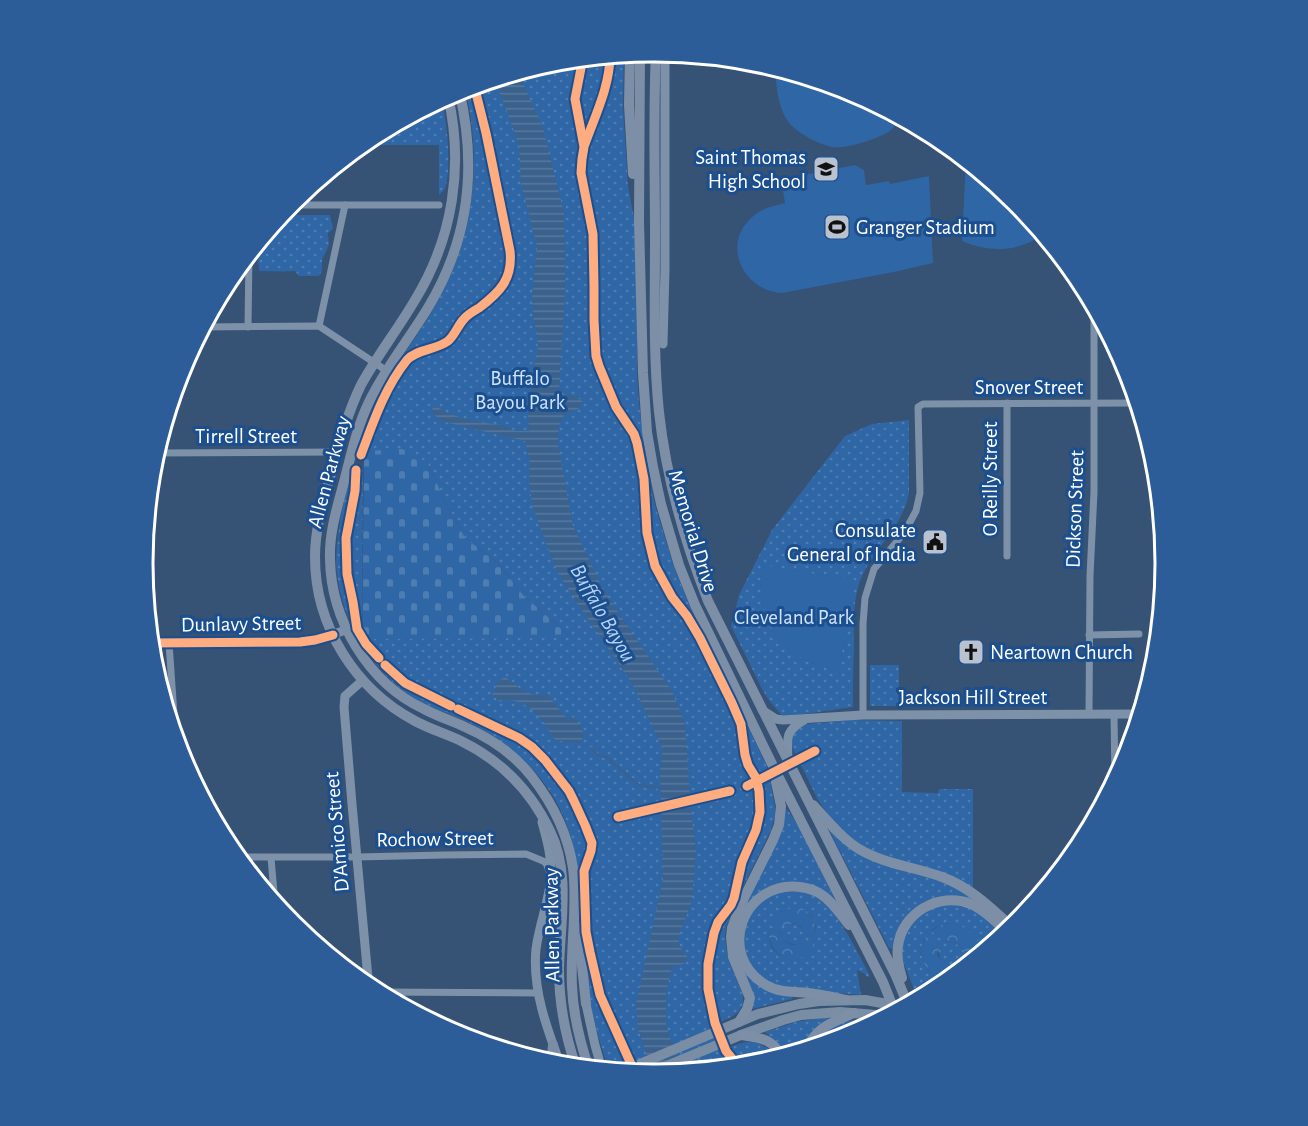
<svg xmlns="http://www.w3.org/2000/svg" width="1308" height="1126" viewBox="0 0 1308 1126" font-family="'Alegreya Sans',sans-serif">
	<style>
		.grass { fill: url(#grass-dots); fill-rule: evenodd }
		.forest { fill: url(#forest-crowns) }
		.cemetery { fill: url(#cemetery-stones) }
		.pitch { fill: #2f66a5 }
		.water { fill: url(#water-rules) }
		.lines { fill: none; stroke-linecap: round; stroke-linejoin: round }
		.stream { stroke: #3b618d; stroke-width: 2 }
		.minor { stroke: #7d92a8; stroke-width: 7 }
		.tertiary { stroke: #7d92a8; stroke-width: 9 }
		.secondary { stroke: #798da4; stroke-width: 10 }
		.primary { stroke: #7d8ea7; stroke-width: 10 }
		.cycleway-casing { stroke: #1b4f8f; stroke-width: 13 }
		.cycleway { stroke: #ffac80; stroke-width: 9 }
		.labels { text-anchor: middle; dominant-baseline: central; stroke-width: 6; stroke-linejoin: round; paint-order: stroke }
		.poi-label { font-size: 21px; fill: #fff; stroke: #1b4f8f; text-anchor: end }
		.park-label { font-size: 21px; fill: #cfe3fa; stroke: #1b4f8f }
		.street-label { font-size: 21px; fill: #fff; stroke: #1b4f8f }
		.water-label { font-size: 22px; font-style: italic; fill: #b5d3f5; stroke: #1b4f8f }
		.rim { fill: none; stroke: #fff; stroke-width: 3 }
	</style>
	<defs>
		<pattern id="grass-dots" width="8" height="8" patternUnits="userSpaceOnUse" patternTransform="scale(1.5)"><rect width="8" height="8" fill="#2f66a5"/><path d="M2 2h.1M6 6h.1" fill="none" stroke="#4e7db2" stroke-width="1.8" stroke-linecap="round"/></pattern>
		<pattern id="forest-crowns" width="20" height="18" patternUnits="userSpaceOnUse" patternTransform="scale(1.5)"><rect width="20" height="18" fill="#2f66a5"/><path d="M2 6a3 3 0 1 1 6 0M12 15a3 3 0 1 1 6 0" fill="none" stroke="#4e7db2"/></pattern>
		<pattern id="cemetery-stones" width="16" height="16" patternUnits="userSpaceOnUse" patternTransform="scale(1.5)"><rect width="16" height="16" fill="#2f66a5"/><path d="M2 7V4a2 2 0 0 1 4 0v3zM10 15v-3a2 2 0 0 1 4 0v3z" fill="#4e7db2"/></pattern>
		<pattern id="water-rules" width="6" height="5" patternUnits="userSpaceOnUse" patternTransform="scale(1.5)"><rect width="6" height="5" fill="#3b618d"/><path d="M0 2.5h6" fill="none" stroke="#58799e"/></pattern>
	</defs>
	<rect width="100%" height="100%" fill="#365274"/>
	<g class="grass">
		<path d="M624,54L623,106L628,186L637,234V374L639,404L647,468L655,505L674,567L690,607L767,766L775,806V816L771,830L735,903L726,927L725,937L728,959L743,995V1004L739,1011L733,1016L717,1024L727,1049C732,1047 737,1044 742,1043C754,1039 772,1048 778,1058L754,1065L654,1075L609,1071C602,1049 595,1027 591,1005C581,940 589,869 560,809C541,770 507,741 470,723C449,713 427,707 408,694C366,665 339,614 336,563C336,549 338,536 340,522C341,512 348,483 353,474C355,470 359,468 363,467L362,634L571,637L523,595L497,562L465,538L445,501L427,462L367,451V456L364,457L358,453C363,436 367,420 374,405C390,370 415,341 434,308C474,239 483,165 465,88L554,61Z"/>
		<path d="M441,99C447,115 452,173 445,188C444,191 442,192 439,195V145H360L370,137Z"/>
		<path d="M280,215H330L333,229L328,233L329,245L322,260V270L319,276H299L295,271C282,272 271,271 259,271C259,263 258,263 257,256C253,241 271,226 280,215Z"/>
		<path d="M909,420V493C903,526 877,545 863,574C852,597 854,622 854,647C853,667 853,687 853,707L783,717L768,699L762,689L731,626L739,595L772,530L845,436L872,424Z"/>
		<rect x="870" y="665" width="29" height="41"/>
		<path d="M854,720L902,721V792L938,793L939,789H973V889L883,857L852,841L829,816L818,800L791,745L793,734L799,727L806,724Z"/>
		<path d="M785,808L790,813L801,830L834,898L833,899L803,883L746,906L743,965L793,996L792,999L752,1009L737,957L734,933Z"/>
		<path d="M825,822L836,835L959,889L984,908L929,900L892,949L889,948Z"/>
		<path d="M776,892H809L830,907L850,938L870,976L867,977L865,974L857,970L861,995L780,988L770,984L753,970L744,951L743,936L753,908ZM782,911L810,914C815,922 817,927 814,935L802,929L797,924L771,923ZM768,929L781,932C783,942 789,944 798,945L801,942L796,959C777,957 768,949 768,929Z"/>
		<path d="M946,904L972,908L1004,935L987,949V948L950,923L940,925L931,930L943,941L954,942L974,959L956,974C948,967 936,960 939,949L925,938C915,960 928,971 943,985L932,992L929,988L918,999L904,964L901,953L906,929L922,912Z"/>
		<path d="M822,1018H828V1019L801,1051L786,1056L779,1044L765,1032L796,1022Z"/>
		<path d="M857,1020H872L874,1023L850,1036L809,1048C825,1028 831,1023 857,1020Z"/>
	</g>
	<g class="forest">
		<path d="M799,907C811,912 818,923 814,935L803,933C801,921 791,922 783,927L770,923C778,912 786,908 799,907Z"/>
		<path d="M950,923L962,926L988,948L974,959L954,942L943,941L931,931L940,925Z"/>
		<path d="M768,928L781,932C783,942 789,945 798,945L802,939L814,941C809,970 767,963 768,928Z"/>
		<path d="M926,937L939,949L937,954L939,958L956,974L943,985C928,970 914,960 926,937Z"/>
	</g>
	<path class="cemetery" d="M402,449L427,462L445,501L465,538L497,562L523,595L572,638L366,639L362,634L364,457L367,456V451Z"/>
	<g class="pitch">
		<path d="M775,67L850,90L896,115C896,119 897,124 893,128C886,137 844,150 832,147C818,144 801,135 791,125C778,111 776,85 775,67Z"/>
		<path d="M966,160L1016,201L1044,234C1019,252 989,253 962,241Z"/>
		<path d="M855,165L864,170L866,185L889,181L890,184L929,176L933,263L894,272L782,293C744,291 721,246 751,218C761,208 773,206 785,203L782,185L793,177Z"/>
		<path d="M762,565L848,579L853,587L839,671C781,661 755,622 762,565Z"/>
	</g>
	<g class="water">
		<path d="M518,72L543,128L564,213L565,290L559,390C565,397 575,394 582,401L581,406L578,409L564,415L559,426L558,444L573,526L601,585L617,611L672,691L684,721L687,750L690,804L696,849L692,901L678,938L680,947L687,956L685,963L672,968L666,992V1025L681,1072L653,1075L638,1028L636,1004L663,879L660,771L663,749L633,685L580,607L558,573L543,535L532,504L529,481L530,463L525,441L441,421L434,414L432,409L435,406L447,413L472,421L501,425L516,431H529L528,414L532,372L538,352L537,335L533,316L532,298L537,246L521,184L519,145L495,79Z"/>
		<path d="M505,677L522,690L534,695H548L568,720L573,717L579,723L584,735L581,742L578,743L558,741L555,740C543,721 530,698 503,700L500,702L492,694L495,691L496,683Z"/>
	</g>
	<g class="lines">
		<path class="stream" d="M591,748L599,756L606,757L639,785L664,789"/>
		<g class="minor">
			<path d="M289,205H439"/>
			<path d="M319,326L345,205"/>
			<path d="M203,327L319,326L387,371"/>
			<path d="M248,327L249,254"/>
			<path d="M155,453L337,452"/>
			<path d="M1007,556V403"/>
			<path d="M1089,635L1139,634"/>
			<path d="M169,643L176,743"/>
			<path d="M1089,714L1090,576L1094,492V305"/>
			<path d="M1114,714L1115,782"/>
			<path d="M863,715V624L865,598L874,569L904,533L916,511L920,493L918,407L923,404L1138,403"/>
			<path d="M236,857H357L444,855L526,854L543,861L546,863L549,871"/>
			<path d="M271,858L275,904"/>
			<path d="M377,992L538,993"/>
		</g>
		<g class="tertiary">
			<path d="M663,344L665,270V52"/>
			<path d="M150,643L300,642L315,640L346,630"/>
			<path d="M363,680L345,696L344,707L352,804L369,989"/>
			<path d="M762,710L776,719L783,720L863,715L1141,714"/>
			<path d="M788,758C787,738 785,731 804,720"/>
			<path d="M542,822C547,840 552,858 551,877C549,901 539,925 536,949C532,989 547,1029 561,1066"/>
			<path d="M586,1004L595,1045L602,1070"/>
		</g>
		<g class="secondary">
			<path d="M551,1064L553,1045"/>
			<path d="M621,1072L758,1014L799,1004L819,1001L865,1000L905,1007"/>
			<path d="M647,1074L741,1035L783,1020L801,1015L840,1012L888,1016"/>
		</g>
		<g class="primary">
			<path d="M656,51C653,113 655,176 655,238C655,296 653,354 659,412C666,477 684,540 708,601L896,976L908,1005"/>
			<path d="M640,52L639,221L643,373L647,432L653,467L661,504L679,565L695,605L772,764L883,982L895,1012"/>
			<path d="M630,53L629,105L633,174"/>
			<path d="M459,90C477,165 469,239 429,306C410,338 385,368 369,402C357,427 351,455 344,482C337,508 329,533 330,559C331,620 368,683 424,709C437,716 452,721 465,727C490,738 515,755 532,777C553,804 568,834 573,868C578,906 570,948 572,986C573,1015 580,1042 589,1069"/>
			<path d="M448,96C464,166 453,238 415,300C398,329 377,356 361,385C348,412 340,441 332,470C324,499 315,527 315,557C315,626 355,689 415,721C430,729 446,734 461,741C500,760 531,791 550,831C571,874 560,922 559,969C559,1002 565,1035 576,1067"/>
			<path d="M813,805C827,820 841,838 859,849C884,864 915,867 942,877C970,887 991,908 1013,928"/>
			<path d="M578,927L586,1004"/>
			<path d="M902,978C899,968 896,957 898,946C902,913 939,891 971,904C985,910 996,922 1007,932"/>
			<path d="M846,1000C836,998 825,995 815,994C798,991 781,994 766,985C715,955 743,880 800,887C808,888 815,890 822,895C833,902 841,915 849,925"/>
			<path d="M739,1022L747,1009L750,998L733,957L731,937L732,928L740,906L773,840L779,825L781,806L776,782"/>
			<path d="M741,1035C760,1038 772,1038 782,1057"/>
			<path d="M806,1049C818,1026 831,1023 854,1013"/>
		</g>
		<g class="cycleway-casing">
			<g id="cycleway">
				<path d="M583,58L575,99L584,147L582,159L581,173L593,234L594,286V320L596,356L599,366L616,407L634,434L637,443L644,479L647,533L655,566L672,597L687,616L700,638L732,703L741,724L745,755L748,765L756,778L759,791L760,812L756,830L742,862L734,898L731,905L718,922L714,933L708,964V989L715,1023L726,1051L739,1067"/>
				<path d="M585,144C595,116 610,86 610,55"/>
				<path d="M361,455C373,423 385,387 407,360C417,349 436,350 448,341C455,335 458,325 464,319C468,314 474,311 479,308C500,292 513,279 510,251L486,133L474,85"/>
				<path d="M356,470L355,491L346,538L347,574L353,602L357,629L366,644L379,658"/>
				<path d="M150,643L300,642L315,640L333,635"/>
				<path d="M385,665L405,683L451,706"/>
				<path d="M458,709L519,738L532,747L545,760L569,791L574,801L585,825L592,843L591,851L584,871L586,932L590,952L600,995L635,1073"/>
				<path d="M747,786L815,751"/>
				<path d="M618,817L730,791"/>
			</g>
		</g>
		<use href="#cycleway" class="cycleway"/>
	</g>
	<defs>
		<g id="school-square" transform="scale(1.35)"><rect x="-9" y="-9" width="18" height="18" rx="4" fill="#b9c2ce" stroke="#1b4f8f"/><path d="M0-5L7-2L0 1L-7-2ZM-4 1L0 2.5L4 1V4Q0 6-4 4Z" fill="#111"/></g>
		<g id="stadium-square" transform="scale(1.35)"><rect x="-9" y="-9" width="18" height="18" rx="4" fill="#b9c2ce" stroke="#1b4f8f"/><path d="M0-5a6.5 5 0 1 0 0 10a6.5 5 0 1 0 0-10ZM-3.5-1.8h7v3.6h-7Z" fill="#111"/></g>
		<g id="civic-square" transform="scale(1.35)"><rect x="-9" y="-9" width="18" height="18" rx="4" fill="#b9c2ce" stroke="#1b4f8f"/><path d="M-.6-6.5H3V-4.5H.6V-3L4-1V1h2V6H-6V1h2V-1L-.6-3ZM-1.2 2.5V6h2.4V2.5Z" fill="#111"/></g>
		<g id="church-square" transform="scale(1.35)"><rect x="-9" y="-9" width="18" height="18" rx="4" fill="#b9c2ce" stroke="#1b4f8f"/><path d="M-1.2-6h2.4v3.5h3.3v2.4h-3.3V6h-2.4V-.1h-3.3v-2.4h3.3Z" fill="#111"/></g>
	</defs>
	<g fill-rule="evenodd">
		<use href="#school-square" x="826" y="169"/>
		<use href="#stadium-square" x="837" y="227"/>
		<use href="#civic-square" x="935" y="542"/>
		<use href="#church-square" x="971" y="652"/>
	</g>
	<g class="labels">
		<g class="poi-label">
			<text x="806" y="157">Saint Thomas<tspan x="806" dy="24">High School</tspan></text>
			<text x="856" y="227" text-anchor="start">Granger Stadium</text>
			<text x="916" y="530">Consulate<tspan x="916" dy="24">General of India</tspan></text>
			<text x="990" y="652" text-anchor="start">Neartown Church</text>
		</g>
		<g class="park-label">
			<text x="520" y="378">Buffalo<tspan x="520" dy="24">Bayou Park</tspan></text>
			<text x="794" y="617">Cleveland Park</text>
		</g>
		<g class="street-label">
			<text x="1029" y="387">Snover Street</text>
			<text x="246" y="436">Tirrell Street</text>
			<text transform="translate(329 472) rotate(-75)">Allen Parkway</text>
			<text transform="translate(990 479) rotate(-90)">O Reilly Street</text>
			<text transform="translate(1075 509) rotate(-88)">Dickson Street</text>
			<text transform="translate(693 531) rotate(73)">Memorial Drive</text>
			<text transform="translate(241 624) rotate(-1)">Dunlavy Street</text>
			<text x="973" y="697">Jackson Hill Street</text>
			<text transform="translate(337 832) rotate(-95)">D'Amico Street</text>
			<text transform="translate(435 839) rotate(-1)">Rochow Street</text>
			<text transform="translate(552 925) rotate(-91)">Allen Parkway</text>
		</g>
		<g class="water-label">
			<text transform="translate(603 613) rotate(60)">Buffalo Bayou</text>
		</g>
	</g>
	<path d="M0 0H1308V1126H0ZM153 563a501 501 0 1 1 1002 0a501 501 0 1 1-1002 0Z" fill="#2d5d98" fill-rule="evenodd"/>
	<path class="rim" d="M153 563a501 501 0 1 1 1002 0a501 501 0 1 1-1002 0Z"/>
</svg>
